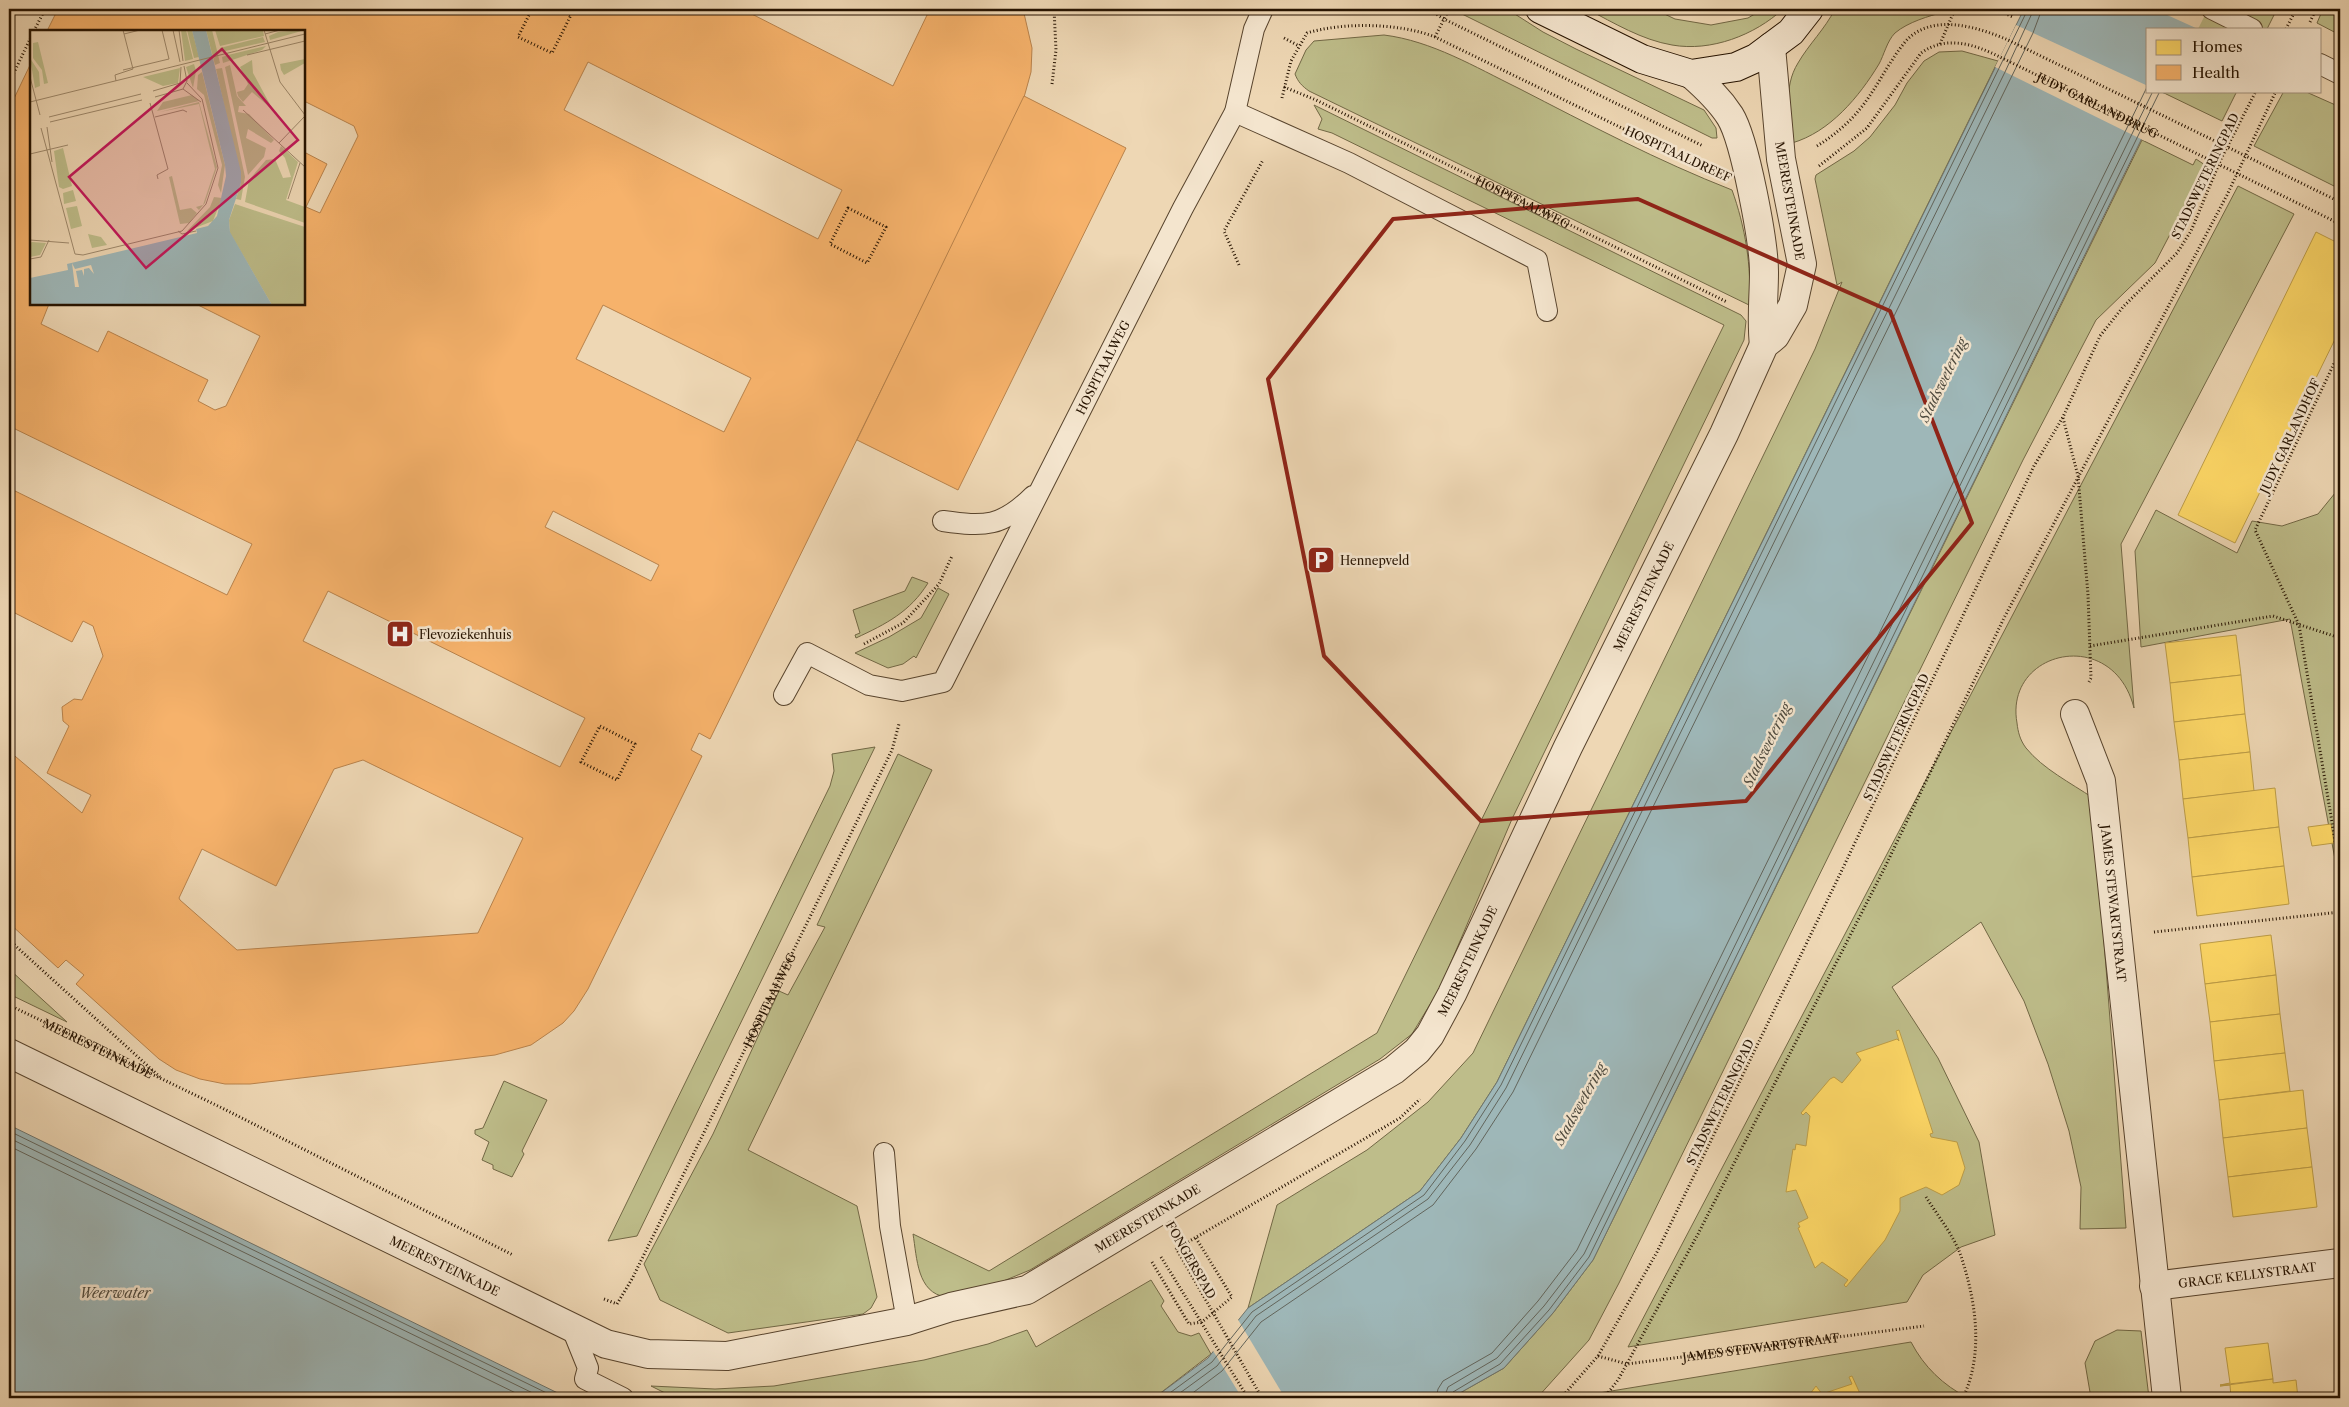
<svg xmlns="http://www.w3.org/2000/svg" width="2349" height="1407" viewBox="0 0 2349 1407" font-family="'Libre Caslon Text',serif">
	<style>
		.green { fill: #bebd8a; stroke: #726845 }
		.water { fill: #9eb7b8; stroke: #6e756e }
		.pier { fill: #eed7b4 }
		.homes { fill: #ffd966; stroke: #be9e47 }
		.health { fill: #f6b26b; stroke: #b8824b; fill-rule: evenodd }
		.lines { fill: none; stroke-linecap: round; stroke-linejoin: round }
		.shore { stroke: #62655c; stroke-width: 1 }
		.service-casing { stroke: #58442d; stroke-width: 22 }
		.minor-casing { stroke: #58442d; stroke-width: 30 }
		.secondary-casing { stroke: #261300; stroke-width: 30 }
		.path { stroke: #261300; stroke-width: 3; stroke-dasharray: 1 2.5; stroke-linecap: butt }
		.service { stroke: #f4e5ce; stroke-width: 20 }
		.minor { stroke: #f4e5ce; stroke-width: 28 }
		.secondary { stroke: #f4e5ce; stroke-width: 28 }
		.marked { fill: none; stroke: #8f2418; stroke-width: 4; stroke-linejoin: round }
		.labels { text-anchor: middle; dominant-baseline: central; stroke-width: 5; stroke-linejoin: round; paint-order: stroke }
		.street-label { font-size: 12px; fill: #261300; stroke: #f4e5ce }
		.poi-label { font-size: 12px; fill: #261300; stroke: #f4e5ce; text-anchor: start }
		.water-label { font-size: 14px; font-style: italic; fill: #504c40; stroke: #f4e5ce }
		.inset-road { fill: none; stroke: #9e896c; stroke-width: 1 }
		.view { fill: #c2185b; fill-opacity: 0.15; stroke: #c2185b; stroke-width: 2.5 }
		.inset-edge { fill: none; stroke: #261300; stroke-width: 2.5 }
	</style>
	<rect width="100%" height="100%" fill="#eed7b4"/>
	<filter id="stains"><feTurbulence type="fractalNoise" baseFrequency=".004" numOctaves="4"/><feColorMatrix values="0 0 0 0 .2 0 0 0 0 .09 0 0 0 0 .02 0 0 0 .5 -.17"/></filter>
	<radialGradient id="worn" r=".72"><stop offset=".6" stop-color="#630" stop-opacity="0"/><stop offset="1" stop-color="#630" stop-opacity=".3"/></radialGradient>
	<g class="green">
		<path d="M1459,9H1507L1543,32L1576,49L1704,110L1716,128L1717,138H1712L1458,12Z"/>
		<path d="M1587,9H1654L1675,19L1711,25L1748,18L1763,9H1783C1755,35 1711,52 1672,45C1642,40 1614,23 1587,9Z"/>
		<path d="M1835,9H1946L1944,12C1929,16 1908,22 1895,33C1887,41 1884,55 1879,64C1859,97 1830,132 1792,143C1789,117 1783,87 1798,63C1809,44 1825,29 1835,9Z"/>
		<path d="M2205,9H2277L2267,29H2196Z"/>
		<path d="M2323,9H2340V35L2317,23Z"/>
		<path d="M1384,35C1432,41 1475,67 1518,88C1588,124 1658,161 1732,190C1745,226 1752,267 1749,305L1309,91C1302,86 1298,82 1295,74L1306,50L1314,41Z"/>
		<path d="M1962,51L1998,61L1497,1082L1461,1138L1420,1191L1248,1308L1277,1205L1367,1150L1428,1102L1473,1053L1815,349L1842,282L1837,285L1815,179L1816,175L1854,151L1870,137L1895,105L1907,83L1924,61L1939,52Z"/>
		<path d="M2165,91H2237L2222,121L2164,93Z"/>
		<path d="M2284,91H2304L2340,107V189L2254,146Z"/>
		<path d="M1314,105L1741,315L1746,321L1744,340L1512,819L1440,988L1412,1034L1380,1059L1030,1270L1001,1282L946,1297C917,1293 917,1258 913,1234L989,1271L1377,1033L1724,325L1332,133L1318,129L1322,119Z"/>
		<path d="M2142,140L2193,165L2196,159L2205,165L2200,177L2155,263L2096,320L2023,460L1619,1283L1589,1340L1537,1398H1451L1504,1368L1553,1313L1593,1260Z"/>
		<path d="M2238,186L2294,214L2121,544L2134,708C2113,625 2004,650 2017,723C2018,732 2020,740 2026,748C2043,769 2071,783 2093,798L2126,1228L2080,1229L2081,1187L2069,1131L2048,1064L2024,1001L1981,922L1892,987L1938,1058L1979,1142L1995,1235L1961,1247L1923,1275L1907,1302L1628,1347Z"/>
		<path d="M2340,487V886L2290,619L2141,647L2135,551L2156,510L2237,553L2252,521L2282,526L2318,514Z"/>
		<path d="M912,577L928,583C910,612 886,624 856,638L855,635L860,633L853,610L905,591Z"/>
		<path d="M938,588L949,594L916,658L914,656L903,664L888,668L855,653L889,637L921,618Z"/>
		<path d="M875,747L637,1236L608,1241L830,786L834,771L832,754Z"/>
		<path d="M898,754L932,770L748,1150L857,1206L877,1297L871,1308L863,1314L728,1333L660,1300L644,1264L713,1134L779,991L788,995L825,927L817,925Z"/>
		<path d="M9,969L67,1022L9,994Z"/>
		<path d="M504,1081L547,1100L522,1151L524,1154L512,1177L493,1169V1165L482,1160L489,1142L475,1134V1130L483,1128Z"/>
		<path d="M1151,1280L1164,1301L1161,1306L1178,1332L1191,1336L1199,1333L1211,1354L1154,1398H675L651,1386L715,1389L774,1386L924,1360L988,1344L1027,1330L1036,1347Z"/>
		<path d="M2117,1330L2141,1331L2149,1398H2091L2085,1363L2095,1341Z"/>
		<path d="M1911,1342C1924,1367 1943,1385 1968,1398H1595L1599,1393Z"/>
	</g>
	<g class="water">
		<path d="M2024,9H2205L2196,29H2148V91H2165L1593,1260L1553,1313L1504,1368L1451,1398H1154L1208,1358L1248,1308L1420,1191L1461,1138L1497,1082Z"/>
		<path d="M9,1125L568,1398H9Z"/>
	</g>
	<g class="pier">
		<path d="M2154,9H2208L2198,29Z"/>
		<path d="M2016,25L2148,86V91H2159L2166,95L2145,141L1995,67Z"/>
		<path d="M1237,1318L1285,1398H1242L1212,1349Z"/>
	</g>
	<g class="homes">
		<path d="M2316,232L2340,244V329L2235,543L2178,515Z"/>
		<path d="M2236,635L2241,675L2170,683L2165,643Z"/>
		<path d="M2241,675L2245,714L2174,722L2170,683Z"/>
		<path d="M2245,714L2250,752L2179,760L2174,722Z"/>
		<path d="M2250,752L2254,791L2183,799L2179,760Z"/>
		<path d="M2275,788L2279,827L2188,838L2183,799Z"/>
		<path d="M2331,824L2334,843L2312,846L2308,827Z"/>
		<path d="M2279,827L2284,866L2192,877L2188,838Z"/>
		<path d="M2284,866L2289,904L2197,916L2192,877Z"/>
		<path d="M2271,935L2276,975L2205,984L2200,944Z"/>
		<path d="M2276,975L2280,1014L2210,1022L2205,984Z"/>
		<path d="M2280,1014L2285,1053L2214,1061L2210,1022Z"/>
		<path d="M1899,1030L1933,1133L1930,1134L1931,1137L1957,1142L1965,1168L1959,1185L1942,1195L1926,1187L1900,1198V1211L1885,1240L1846,1287L1844,1285L1848,1280L1822,1262L1815,1268L1798,1228L1800,1227L1798,1223L1808,1218L1796,1190L1786,1192L1793,1149L1795,1150L1796,1144L1806,1146L1810,1116L1806,1112L1803,1115L1801,1113L1830,1079L1834,1077L1842,1083L1861,1060L1856,1053L1897,1039L1899,1041L1896,1031Z"/>
		<path d="M2285,1053L2290,1091L2219,1100L2214,1061Z"/>
		<path d="M2303,1090L2307,1128L2223,1138L2219,1100Z"/>
		<path d="M2307,1128L2312,1167L2228,1177L2223,1138Z"/>
		<path d="M2312,1167L2317,1207L2233,1217L2228,1177Z"/>
		<path d="M2268,1343L2273,1379L2220,1385L2230,1383L2225,1348Z"/>
		<path d="M1852,1376L1862,1398H1807L1816,1386L1822,1394L1852,1384L1849,1377Z"/>
		<path d="M2273,1379V1383L2296,1380L2298,1398H2231L2230,1385L2220,1386Z"/>
	</g>
	<g class="health">
		<path d="M58,9H742L893,86L928,13L920,9H1023L1032,48L1031,72L1023,101L710,739L699,733L691,750L702,756L588,989L574,1011L563,1023L531,1045L495,1055L250,1084H225L200,1079L176,1070L159,1059L76,984L84,975L66,960L58,968L9,923V751L82,813L91,795L47,773L69,726L63,721L62,707L74,699L82,700L103,656L93,626L83,621L72,642L9,610V488L227,595L252,544L9,426V109L31,63V304H49L41,324L98,352L108,331L208,380L198,401L215,410L226,406L260,336L196,304H304V152L327,164L306,207L320,213L358,136L354,126L304,101V31H47ZM588,62L842,190L818,239L564,110ZM603,305L751,378L724,432L576,359ZM553,511L659,565L651,581L545,527ZM328,591L585,718L560,767L303,641ZM363,760L523,838L478,933L237,950L180,900L179,898L202,849L276,886L334,769Z"/>
		<path d="M1024,96L1126,148L958,490L857,440Z"/>
	</g>
	<g class="lines">
		<g class="shore">
			<path d="M9,1131L557,1398"/>
			<path d="M9,1138L543,1398"/>
			<path d="M9,1146L526,1398"/>
			<path d="M1163,1398L1212,1362L1252,1312L1424,1195L1465,1141L1501,1085L2028,9"/>
			<path d="M1173,1398L1217,1366L1256,1316L1428,1199L1470,1145L1506,1088L2005,72L2034,9"/>
			<path d="M1186,1398L1222,1371L1261,1322L1433,1205L1476,1149L1513,1092L2033,33L2042,9"/>
			<path d="M1436,1398L1438,1389L1443,1381L1492,1353L1538,1301L1577,1250L2148,85"/>
			<path d="M1444,1398L1448,1387L1497,1358L1544,1306L1584,1254L2153,91"/>
			<path d="M1450,1398L1453,1392L1500,1364L1549,1310L1589,1257L2160,91"/>
		</g>
		<g class="service-casing">
			<g id="service">
				<path d="M2212,9L2252,29"/>
				<path d="M2320,64L2340,74"/>
				<path d="M1235,112L1349,163L1537,260L1547,311"/>
				<path d="M943,521C985,527 1002,527 1033,496"/>
				<path id="s6" d="M784,695L807,653L869,685L902,691L943,682L1183,208L1235,112L1254,29L1263,9"/>
				<path d="M884,1153L890,1226L907,1321"/>
				<path d="M571,1326L588,1368L585,1379L623,1398"/>
			</g>
		</g>
		<g class="minor-casing">
			<g id="minor">
				<path d="M1691,74C1706,87 1719,99 1730,116C1745,140 1764,243 1764,272C1764,297 1761,320 1764,345"/>
				<path id="s7" d="M2075,714L2101,781L2167,1398"/>
				<path id="s8" d="M9,1053L606,1344L648,1354L727,1356L907,1321L951,1307L1027,1290L1394,1070L1417,1051L1430,1035L1452,994L1568,747L1724,434L1764,345L1775,336L1793,305L1802,264L1781,159L1771,47"/>
				<path id="s9" d="M2154,1286L2340,1263"/>
			</g>
		</g>
		<g class="secondary-casing">
			<path id="secondary" d="M1540,9L1642,59L1691,74L1736,67L1756,58L1791,32L1809,9"/>
		</g>
		<g class="path">
			<path d="M532,9L518,37L552,53L571,15L559,9"/>
			<path d="M1428,9L1444,19L1703,146"/>
			<path d="M1995,9L2013,17"/>
			<path d="M1295,10L1339,12L1369,9"/>
			<path d="M2310,22L2316,9"/>
			<path d="M9,23L16,9"/>
			<path d="M2286,29L2296,9"/>
			<path d="M34,31L45,9"/>
			<path d="M1435,37L1449,9"/>
			<path d="M1284,38L1299,46"/>
			<path d="M1940,44L1955,9"/>
			<path d="M9,83L31,37"/>
			<path d="M1052,84L1056,50L1054,9"/>
			<path id="s1" d="M1284,87L1316,100L1727,302"/>
			<path d="M1282,98L1291,61L1307,33C1343,22 1400,23 1435,37L1710,171"/>
			<path d="M1817,146C1833,136 1848,124 1860,109C1877,88 1888,63 1905,42C1931,12 1978,27 2008,40L2340,202"/>
			<path id="s2" d="M1819,166L1867,128L1921,53C1946,35 1974,44 2000,57L2340,224"/>
			<path d="M848,208L886,227L867,263L830,244Z"/>
			<path d="M1239,265L1224,231L1263,160"/>
			<path d="M2340,351L2255,530L2299,625L2340,870"/>
			<path d="M2063,418L2078,476L2088,595L2091,678L2089,682"/>
			<path d="M864,644L903,623L939,584L952,556"/>
			<path d="M2090,646L2273,616L2340,638"/>
			<path d="M600,726L635,744L617,780L581,762Z"/>
			<path d="M2154,932L2340,912"/>
			<path d="M9,940L160,1077"/>
			<path id="s3" d="M9,1005L222,1108L513,1255"/>
			<path d="M1926,1197C1938,1216 1954,1236 1961,1256C1976,1302 1984,1353 1963,1398"/>
			<path d="M1176,1248L1262,1398"/>
			<path d="M1176,1249L1400,1118L1420,1099"/>
			<path d="M1161,1257L1248,1398"/>
			<path d="M1152,1262L1189,1324L1202,1322L1232,1297L1196,1238"/>
			<path id="s4" d="M604,1299L617,1304L632,1279L892,750L899,724"/>
			<path id="s5" d="M1598,1356L1627,1364L1924,1326"/>
			<path d="M1561,1398L1598,1356L1657,1252L1842,870L2034,466L2063,417L2100,336L2123,307L2177,253L2191,231L2221,159L2256,91"/>
			<path d="M1604,1398L1618,1380L1698,1234L1885,867L2004,618L2227,195L2276,91"/>
		</g>
		<use href="#service" class="service"/>
		<use href="#minor" class="minor"/>
		<use href="#secondary" class="secondary"/>
	</g>
	<path class="marked" d="M1638,199L1890,311L1972,523L1746,801L1481,821L1324,656L1268,379L1393,219Z"/>
	<defs>
		<g id="parking-square" transform="scale(1.4375)"><rect x="-9" y="-9" width="18" height="18" rx="4" fill="#8f2418" stroke="#f4e5ce"/><path d="M-3.5-5.5H1a3.5 3.5 0 0 1 0 7H-1V5.5H-3.5ZM-1-3.4V-.6H.8a1.4 1.4 0 0 0 0-2.8Z" fill="#fff"/></g>
		<g id="hospital-square" transform="scale(1.4375)"><rect x="-9" y="-9" width="18" height="18" rx="4" fill="#8f2418" stroke="#f4e5ce"/><path d="M-5-5h3v3.5h4V-5h3V5h-3V1.5h-4V5h-3Z" fill="#fff"/></g>
	</defs>
	<g fill-rule="evenodd">
		<use href="#parking-square" x="1321" y="560"/>
		<use href="#hospital-square" x="400" y="634"/>
	</g>
	<g class="labels">
		<g class="street-label">
			<text stroke="none"><textPath href="#s2" startOffset="346">JUDY GARLANDBRUG</textPath></text>
			<text transform="translate(1678 154) rotate(25)">HOSPITAALDREEF</text>
			<text transform="translate(2205 176) rotate(-64)">STADSWETERINGPAD</text>
			<text transform="translate(1790 201) rotate(80)">MEERESTEINKADE</text>
			<text stroke="none"><textPath href="#s1" startOffset="265">HOSPITAALWEG</textPath></text>
			<text stroke="none"><textPath href="#s6" startOffset="546">HOSPITAALWEG</textPath></text>
			<text transform="translate(2290 436) rotate(-65)">JUDY GARLANDHOF</text>
			<text stroke="none"><textPath href="#s8" startOffset="2060">MEERESTEINKADE</textPath></text>
			<text transform="translate(1896 737) rotate(-65)">STADSWETERINGPAD</text>
			<text stroke="none"><textPath href="#s7" startOffset="195">JAMES STEWARTSTRAAT</textPath></text>
			<text stroke="none"><textPath href="#s8" startOffset="1655">MEERESTEINKADE</textPath></text>
			<text stroke="none"><textPath href="#s4" startOffset="354">HOSPITAALWEG</textPath></text>
			<text stroke="none"><textPath href="#s3" startOffset="99">MEERESTEINKADE</textPath></text>
			<text transform="translate(1720 1102) rotate(-64)">STADSWETERINGPAD</text>
			<text stroke="none"><textPath href="#s8" startOffset="1234">MEERESTEINKADE</textPath></text>
			<text transform="translate(1191 1260) rotate(60)">FONGERSPAD</text>
			<text stroke="none"><textPath href="#s8" startOffset="485">MEERESTEINKADE</textPath></text>
			<text stroke="none"><textPath href="#s9" startOffset="94">GRACE KELLYSTRAAT</textPath></text>
			<text stroke="none"><textPath href="#s5" startOffset="165">JAMES STEWARTSTRAAT</textPath></text>
		</g>
		<g class="poi-label">
			<text x="1340" y="560">Hennepveld</text>
			<text x="419" y="634">Flevoziekenhuis</text>
		</g>
		<g class="water-label">
			<text transform="translate(1943 380) rotate(-64)">Stadswetering</text>
			<text transform="translate(1767 745) rotate(-64)">Stadswetering</text>
			<text transform="translate(1580 1104) rotate(-61)">Stadswetering</text>
			<text x="115" y="1293">Weerwater</text>
		</g>
	</g>
	<g transform="translate(30 30)">
		<rect width="275" height="275" fill="#eed7b4"/>
		<path d="M151,0H156L163,29L155,31ZM157,0H162L169,27L164,28ZM176,0H182L190,33L185,35ZM185,0H233L234,6L190,16ZM275,0L240,10L239,6L248,2ZM233,7L235,12L191,22L190,18ZM8,12L18,53L14,54L12,40L3,28V13ZM236,16L232,20L193,33L192,27L198,25ZM0,28L9,42L10,56L5,58ZM275,29V33L254,45L251,40L250,34ZM222,30L223,43L243,80L222,62L213,72L208,66L207,62L214,60L218,54L210,37ZM164,34L166,41L163,58L156,37ZM200,35L207,66L216,76H209L208,82L219,84L244,110L241,113L218,99L216,108L236,118L234,127L218,145L195,37ZM150,38L148,53L133,56L113,47ZM192,38L215,147L211,170L206,169L211,153L186,39ZM172,42L195,135L191,163L188,155L192,135L174,65L167,59L168,45ZM162,65L169,71L127,81L133,72ZM169,72L187,137L175,173L169,180L166,177L173,175L185,139L169,74L130,82ZM251,116L268,132L256,170L275,177V193L215,172L219,150L236,130L245,129L253,148L261,147L255,128L249,121ZM33,118L42,156L33,159L29,157L24,121ZM142,146L150,180L161,178L167,183L159,193L150,194L139,147ZM43,160L46,171L34,174L33,163ZM184,167L192,168L183,191L157,201L180,177ZM205,174L275,197V275H242L200,203L199,190ZM47,176L52,196L41,199L36,178ZM58,204L71,207L77,215L62,218ZM0,213L2,212L16,213L10,225L0,227Z" fill="#bebd8a"/>
		<path d="M162,0H176L211,142V153L199,190L200,202L242,275H0V248L38,240L37,234L167,203L166,199L178,196L187,186L196,146L195,135Z" fill="#9eb7b8"/>
		<path d="M42,233L45,239L61,235L64,244L59,238L54,239V246L52,240L46,241L49,257H45Z" fill="#eed7b4"/>
		<path class="inset-road" d="M143,0L150,32M149,0L153,31M234,0L250,52L275,85M94,4L110,0M235,4L250,0M217,25L275,11M93,40L139,29L132,0M0,47L10,85M86,51L85,45L103,39L93,0M153,59L171,72M123,61L150,53L151,37M125,67L153,59L157,51L154,36M0,72L275,4M120,73L138,139L127,145L128,149M213,80L275,137M19,87L111,64M125,87L153,80L157,82M20,92L112,70M17,97L22,132M11,98L45,224L53,225L152,201L176,174L188,138L172,69L157,53M249,113L275,86M0,124L38,115M258,169L270,133M148,201L152,204L166,201M0,210L39,213M0,229L11,227L19,210"/>
		<path class="view" d="M192,19L268,110L116,238L39,147Z"/>
		<rect width="275" height="275" class="inset-edge"/>
	</g>
	<rect width="2349" height="1407" fill="none" stroke="#eed7b4" stroke-width="30"/>
	<rect x="10" y="10" width="2329" height="1387" fill="none" stroke="#261300" stroke-width="2.5"/>
	<rect x="15" y="15" width="2319" height="1377" fill="none" stroke="#261300"/>
	<rect x="2146" y="28" width="175" height="65" fill="#f4e5ce" stroke="#a2917c"/>
	<rect x="2156" y="40" width="25" height="15" fill="#ffd966" stroke="#a2917c"/>
	<text x="2192" y="52" font-size="15" fill="#261300">Homes</text>
	<rect x="2156" y="65" width="25" height="15" fill="#f6b26b" stroke="#a2917c"/>
	<text x="2192" y="78" font-size="15" fill="#261300">Health</text>
	<rect width="100%" height="100%" filter="url(#stains)"/>
	<rect width="100%" height="100%" fill="url(#worn)"/>
</svg>
